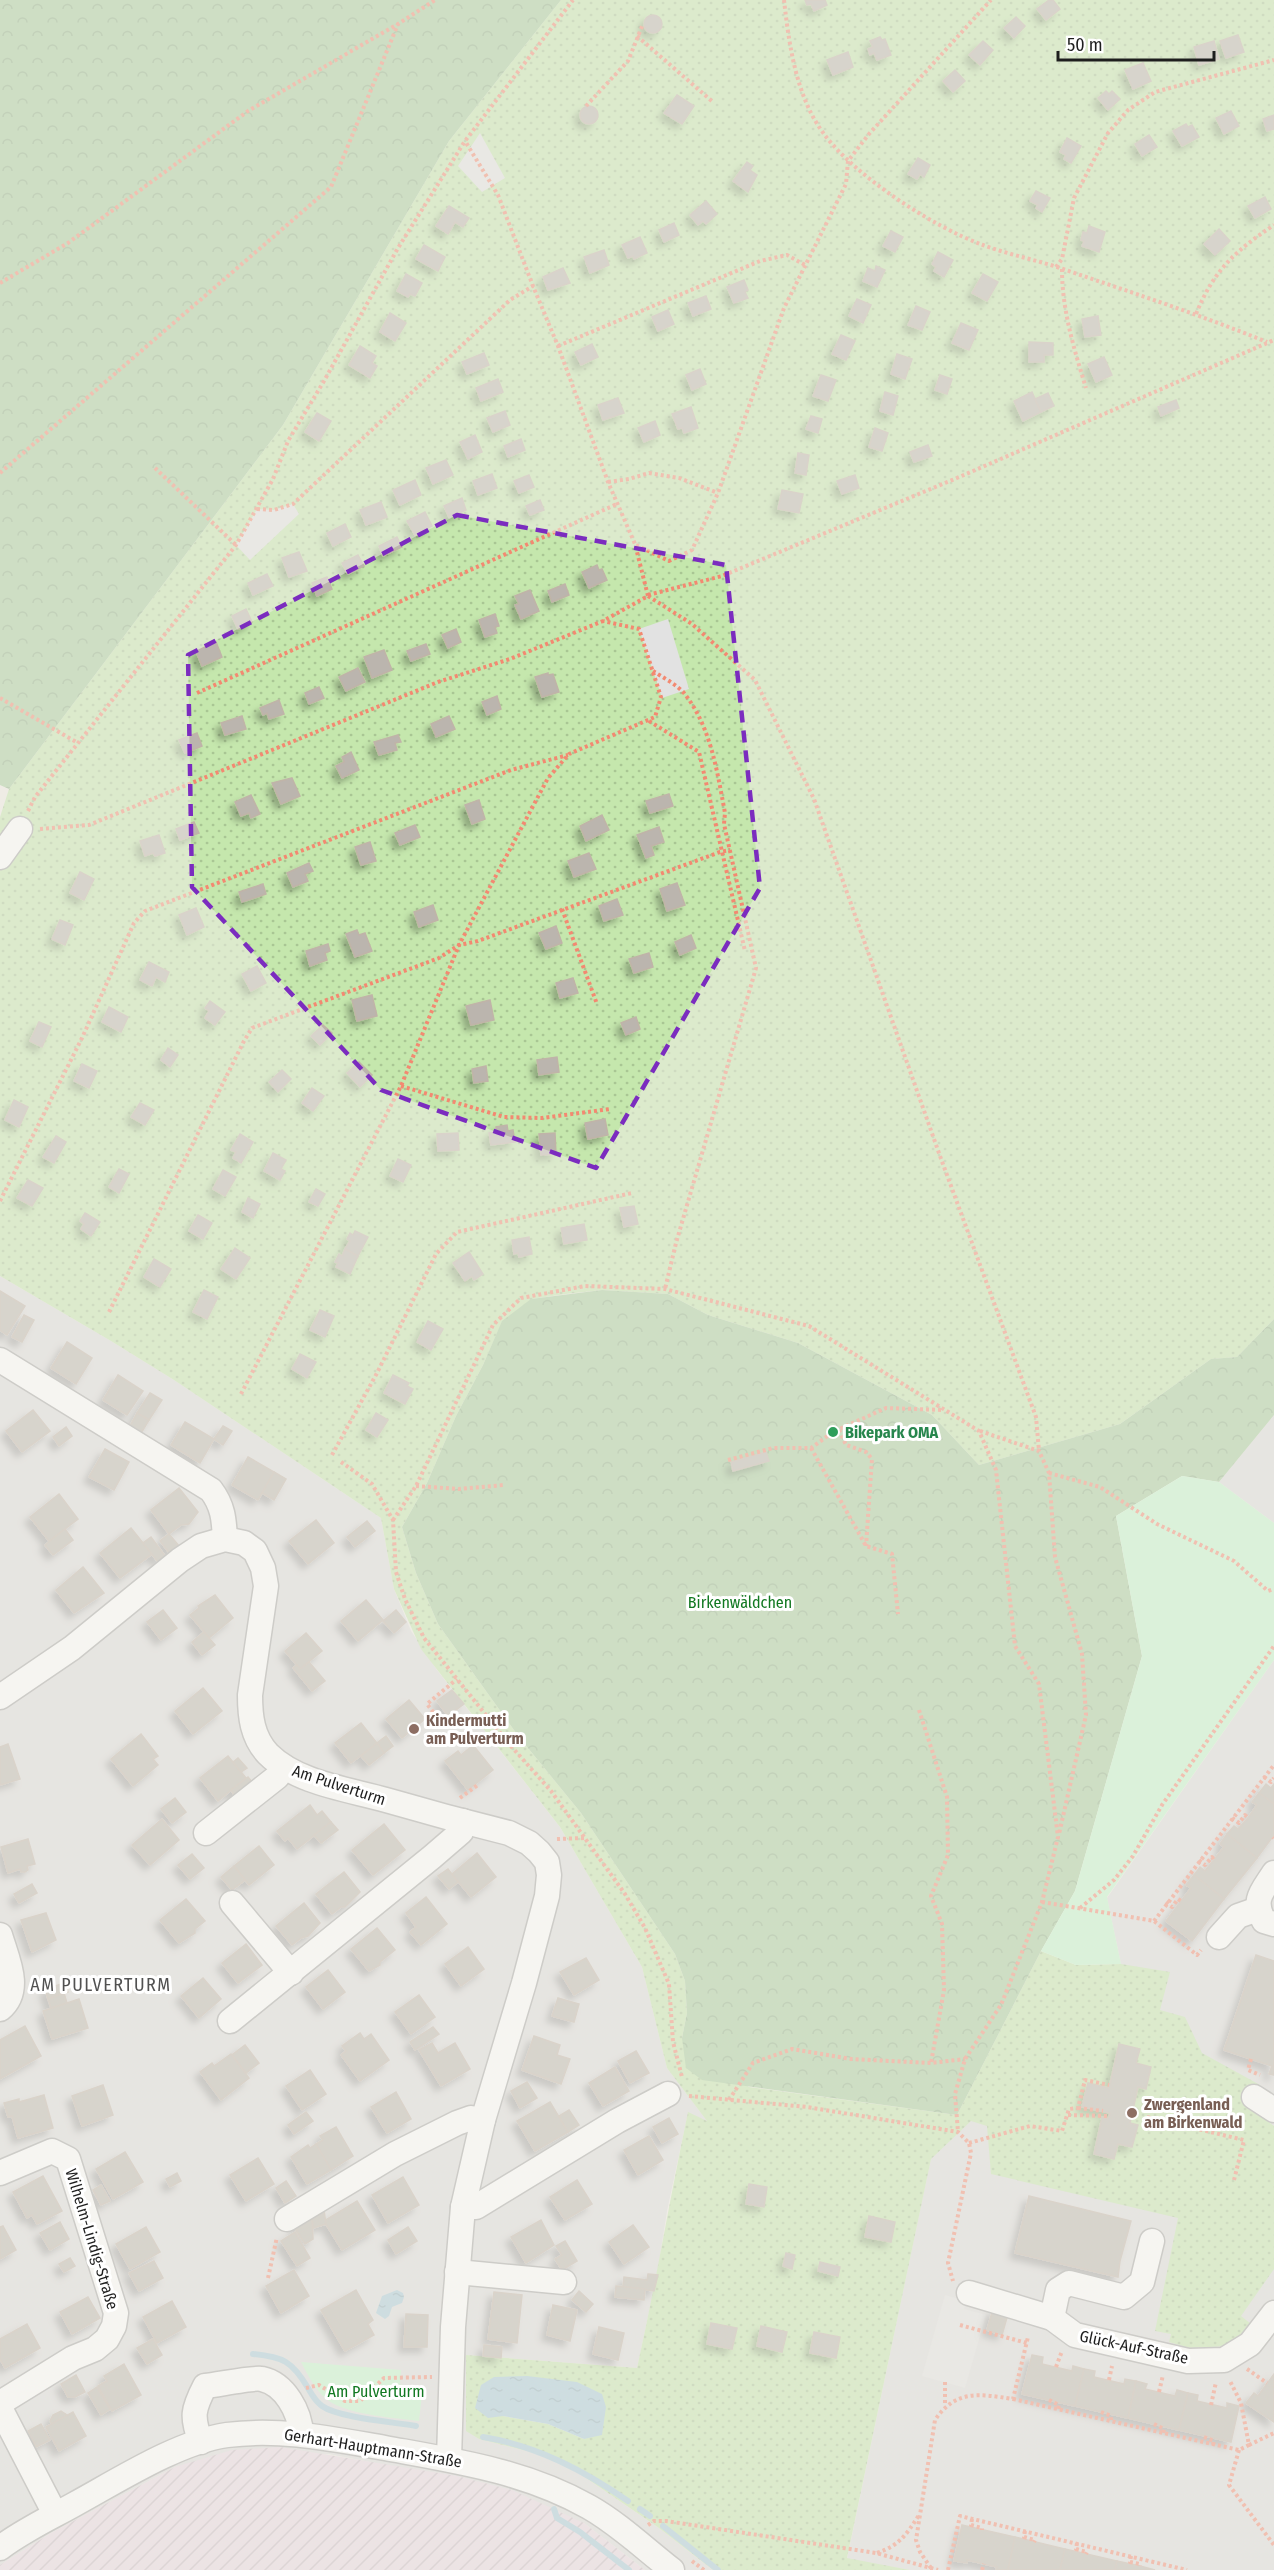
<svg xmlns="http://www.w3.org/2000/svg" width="1274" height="2570" viewBox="0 0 1274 2570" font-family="'Fira Sans Condensed',sans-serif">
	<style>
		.residential { fill: #dcdbdb }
		.industrial { fill: url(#industrial-furrows) }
		.grass { fill: url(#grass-dots); fill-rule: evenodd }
		.forest { fill: url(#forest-crowns) }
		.park { fill: #c4f7cc }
		.parking { fill: #e2e2e2 }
		.water { fill: url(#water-ripples) }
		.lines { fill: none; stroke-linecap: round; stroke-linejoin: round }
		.stream { stroke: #a7cbda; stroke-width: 6 }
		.building { fill: #bbb5ae; stroke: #c0b4a8; stroke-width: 1.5; filter: url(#shadow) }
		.minor-casing { stroke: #a5a5a5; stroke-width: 27 }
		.path { stroke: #f38971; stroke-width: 4; stroke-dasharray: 3 3; stroke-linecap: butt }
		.minor { stroke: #fff; stroke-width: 24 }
		.marked { fill: none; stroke: #7b2cbf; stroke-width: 4.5; stroke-dasharray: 12 8; stroke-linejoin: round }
		.leisure-dot { fill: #2e9e5b; stroke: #fff; stroke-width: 2 }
		.education-dot { fill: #8d6e63; stroke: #fff; stroke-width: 2 }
		.labels { text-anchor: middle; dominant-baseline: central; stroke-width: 6; stroke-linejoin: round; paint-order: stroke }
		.leisure-label { font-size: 16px; font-weight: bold; fill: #27864d; stroke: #fff; text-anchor: start }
		.park-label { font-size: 16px; fill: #117821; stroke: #fff }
		.education-label { font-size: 16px; font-weight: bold; fill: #785e54; stroke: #fff; text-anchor: start }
		.street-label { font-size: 16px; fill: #1e1e1e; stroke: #fff }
		.neighbourhood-label { font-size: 18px; letter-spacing: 1.5px; fill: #515151; stroke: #fff }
	</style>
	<defs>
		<pattern id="industrial-furrows" width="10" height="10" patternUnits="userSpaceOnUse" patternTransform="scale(1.5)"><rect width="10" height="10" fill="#e8d7e3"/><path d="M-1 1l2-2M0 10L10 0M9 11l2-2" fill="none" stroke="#c7b8c2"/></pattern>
		<pattern id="grass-dots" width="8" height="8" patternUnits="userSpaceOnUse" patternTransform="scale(1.5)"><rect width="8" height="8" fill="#c5e7ad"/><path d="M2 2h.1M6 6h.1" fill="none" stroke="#a9c694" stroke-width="1.8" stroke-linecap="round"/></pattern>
		<pattern id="forest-crowns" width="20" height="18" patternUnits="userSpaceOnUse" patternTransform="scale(1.5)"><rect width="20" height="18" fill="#a6cc9b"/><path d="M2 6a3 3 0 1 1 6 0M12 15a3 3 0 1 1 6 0" fill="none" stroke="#8eaf85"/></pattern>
		<pattern id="water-ripples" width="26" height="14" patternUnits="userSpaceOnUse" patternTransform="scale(1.5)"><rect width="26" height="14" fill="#a7cbda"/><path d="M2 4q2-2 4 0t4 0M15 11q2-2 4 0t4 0" fill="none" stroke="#8faebb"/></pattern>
		<filter id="shadow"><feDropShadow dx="-5.5" dy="5.5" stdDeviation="3" flood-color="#0004"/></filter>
	</defs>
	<rect width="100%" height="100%" fill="#efece5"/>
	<g class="residential">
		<path d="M0,1276L111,1341L174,1380L381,1518L394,1589L411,1631L437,1670L560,1827L642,1967L667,2068L708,2122L688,2113L667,2211L657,2275L637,2368L467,2355L466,2430L479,2439L535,2453L573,2469L659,2528L713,2570H645L584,2523L401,2468L329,2454L175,2467L51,2533L0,2565Z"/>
		<path d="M1274,1415V1523L1219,1482Z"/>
		<path d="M1274,1660V2570H910L847,2559L931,2158L971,2120L1121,1964L1107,1898Z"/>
	</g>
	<path class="industrial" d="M280,2447L457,2476L512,2490L584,2523L645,2570H0V2565L51,2533L175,2467L232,2450Z"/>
	<path class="grass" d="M561,0H1274V1319L1237,1357L1211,1359L1120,1424L979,1465L932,1415L798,1343L708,1315L668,1294L602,1290L566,1294L532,1299L502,1322L483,1365L456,1416L427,1483L402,1527L416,1573L438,1624L519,1737L581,1813L675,1954L685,1981L687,2013L682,2038L749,2087L957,2115L1041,1951L1076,1965L1121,1964L1170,1972L1160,2010L1185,2017L1202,2053L1260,2085L1252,2102L1257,2113L1274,2126V2269L1241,2316L1251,2324L1229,2346L1190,2348L1169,2342L1171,2334L1155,2331L1178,2218L991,2174L987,2126L971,2121L931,2159L847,2558L910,2570H713L659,2528L573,2469L535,2453L479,2439L466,2431V2355L637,2368C656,2283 670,2197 688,2112L707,2121L667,2068L642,1967L560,1827L421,1649L394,1589L381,1518L174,1380L111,1341L0,1276V817L9,789L283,425L449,141ZM606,2407L584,2439L548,2424L503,2416Z"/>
	<g class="forest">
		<path d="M0,0H561L449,141L283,425L9,789L0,785Z"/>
		<path d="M602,1290L668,1294L708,1315L798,1343L932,1415L979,1465L1120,1424L1211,1359L1237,1357L1274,1319V1415L1219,1482L1182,1476L1116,1516L1142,1656L1075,1891L1041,1951L957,2115L702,2080L686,2068L682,2038L687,2013L685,1981L675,1954L581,1813L519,1737L438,1624L416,1573L402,1527L427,1483L456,1416L483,1365L502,1321L531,1299Z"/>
	</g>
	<g class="park">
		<path d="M1182,1476L1219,1482L1274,1523V1660L1107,1897L1121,1964L1076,1965L1041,1951L1075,1891L1142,1656L1116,1516Z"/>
		<path d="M301,2362L401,2370L400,2384L422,2394L419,2421C394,2418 354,2415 332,2403C317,2394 309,2377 301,2362Z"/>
	</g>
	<g class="parking">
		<path d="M480,133L505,178L482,192L458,166Z"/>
		<path d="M293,504L299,514L250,560L236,545L257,509L274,510Z"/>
		<path d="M668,619L689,689L662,698L639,629Z"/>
		<path d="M945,2295L966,2301L964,2309L986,2315L965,2388L922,2376Z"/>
	</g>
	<g class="water">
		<path d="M397,2290L403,2293L404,2297L402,2303L392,2307L389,2316L385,2319L376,2313L382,2296Z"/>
		<path d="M527,2376L577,2382L602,2394L606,2407L602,2435L584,2439L548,2424L503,2416L488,2418L475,2408L481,2385L494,2377Z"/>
	</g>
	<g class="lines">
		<g class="stream">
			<path d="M253,2354C283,2357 292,2361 308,2388C312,2395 315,2401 322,2406C339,2418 394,2422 416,2426"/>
			<path d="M483,2437C537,2446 583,2470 628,2501"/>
			<path d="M554,2509L557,2518L580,2532L629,2570"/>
			<path d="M640,2509L650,2516"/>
			<path d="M663,2526L718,2570"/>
		</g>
	</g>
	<g class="building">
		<path d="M805,0H825L827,5L814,11L811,4L807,5Z"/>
		<path d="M1049,0H1053L1060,9L1046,20L1037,9Z"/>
		<circle cx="653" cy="24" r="9"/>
		<path d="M1016,17L1025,26L1014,38L1004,28Z"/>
		<path d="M1238,35L1244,52L1226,58L1220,41Z"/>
		<path d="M880,37L882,40L885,39L891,55L877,60L874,53L870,55L868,49L873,47L870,41Z"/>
		<path d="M983,41L993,50L980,65L969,55Z"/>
		<path d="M1214,41L1219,59L1199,65L1194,47Z"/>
		<path d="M848,52L853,67L833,75L827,60Z"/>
		<path d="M1143,63L1151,81L1133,89L1125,70Z"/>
		<path d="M955,70L965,81L953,92L943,81Z"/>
		<path d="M1106,91L1109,94L1112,91L1120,99L1108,110L1098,98Z"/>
		<path d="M677,95L694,106L682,124L664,113Z"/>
		<circle cx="589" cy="115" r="9"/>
		<path d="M1231,111L1239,126L1224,134L1216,118Z"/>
		<path d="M1274,115V129L1267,131L1263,119Z"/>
		<path d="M1186,124L1188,127L1192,125L1199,137L1182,146L1173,131Z"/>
		<path d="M1149,135L1157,147L1142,156L1135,144Z"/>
		<path d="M1067,138L1081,146L1071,163L1064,159L1066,155L1060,152Z"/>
		<path d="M918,158L930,165L924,177L920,174L917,179L908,174Z"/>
		<path d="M747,162L753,166L750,170L757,175L748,192L733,181Z"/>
		<path d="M1036,191L1050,198L1042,212L1036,208L1038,205L1030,201Z"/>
		<path d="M1265,197L1271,209L1255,218L1248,206Z"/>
		<path d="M706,201L717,214L706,224L703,221L698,225L690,215Z"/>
		<path d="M449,206L469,218L463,227L455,222L448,234L436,226Z"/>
		<path d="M674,223L679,235L664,242L659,230Z"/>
		<path d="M1089,226L1105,232L1099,252L1082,246L1084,241L1081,240L1083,232L1087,233Z"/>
		<path d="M1219,229L1230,241L1215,255L1204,244Z"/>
		<path d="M891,231L903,237L895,252L883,246Z"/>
		<path d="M640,237L647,253L634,259L633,256L628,258L622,245Z"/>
		<path d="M424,245L445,257L438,271L416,259Z"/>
		<path d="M604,250L609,265L590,273L584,257Z"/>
		<path d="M938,252L953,260L944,277L934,271L936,267L932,264Z"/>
		<path d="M876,266L885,270L877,287L863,281L868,268L875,271Z"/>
		<path d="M563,268L570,283L548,290L543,277Z"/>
		<path d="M406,274L422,283L415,296L410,294L408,297L397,291Z"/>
		<path d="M983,274L998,282L987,301L972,293Z"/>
		<path d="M744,280L748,290L745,292L748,298L734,303L727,287Z"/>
		<path d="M706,296L711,309L693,316L688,303Z"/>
		<path d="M857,299L871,305L863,323L849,316Z"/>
		<path d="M916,306L930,312L922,330L908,325Z"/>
		<path d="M668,310L674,324L658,331L652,317Z"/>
		<path d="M390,313L406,323L395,341L380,332Z"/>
		<path d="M1098,316L1101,335L1085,337L1082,319Z"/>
		<path d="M961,323L978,330L969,350L952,343Z"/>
		<path d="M841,335L855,341L846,360L832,354Z"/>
		<path d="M1029,342L1053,343V355H1044V362H1029Z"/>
		<path d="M592,344L598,357L581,365L575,352Z"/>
		<path d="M360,346L376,356L372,363L377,366L370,378L349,365Z"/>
		<path d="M484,353L489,365L467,374L462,362Z"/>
		<path d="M897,354L912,359L905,379L891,374Z"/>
		<path d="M1104,357L1112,375L1096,382L1088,364Z"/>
		<path d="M700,369L706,384L692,390L686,375Z"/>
		<path d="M821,375L836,380L828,401L813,396Z"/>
		<path d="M940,375L952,379L947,394L935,390Z"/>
		<path d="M498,379L503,392L481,401L476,388Z"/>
		<path d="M885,392L898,396L893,415L880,411Z"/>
		<path d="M1032,392L1041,412L1023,421L1014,401Z"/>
		<path d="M1048,393L1054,406L1041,412L1035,399Z"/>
		<path d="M618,398L624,413L603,420L598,405Z"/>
		<path d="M1176,400L1179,408L1161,416L1158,407Z"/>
		<path d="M691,407L698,428L684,433L682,428L678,429L672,414Z"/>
		<path d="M505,411L510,425L493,432L487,418Z"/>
		<path d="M317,413L331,421L319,441L305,432Z"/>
		<path d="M811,416L822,419L818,433L806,429Z"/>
		<path d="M655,421L660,435L644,442L638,428Z"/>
		<path d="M875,428L888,433L882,451L869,447Z"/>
		<path d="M475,435L482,452L468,459L460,442Z"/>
		<path d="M521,439L525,450L508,457L504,446Z"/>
		<path d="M928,445L932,456L914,462L910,452Z"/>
		<path d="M798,453L809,455L806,475L795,473Z"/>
		<path d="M446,460L453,475L433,484L426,468Z"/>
		<path d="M492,474L497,488L478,495L473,481Z"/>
		<path d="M529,475L534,487L519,493L514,481Z"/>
		<path d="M855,475L859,488L842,494L837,481Z"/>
		<path d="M415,480L421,495L400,505L393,490Z"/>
		<path d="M782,490L803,494L799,513L778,509Z"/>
		<path d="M462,498L466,510L449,517L444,506Z"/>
		<path d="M540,500L544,510L530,515L526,506Z"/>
		<path d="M381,502L387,517L366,525L360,510Z"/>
		<path d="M425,512L432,526L415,535L407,521Z"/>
		<path d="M345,524L351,537L333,546L327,533Z"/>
		<path d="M397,537L402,547L383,556L379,546Z"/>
		<path d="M299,552L307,571L289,577L282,558Z"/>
		<path d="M358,555L364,566L348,574L342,563Z"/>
		<path d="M597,565L599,570L602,569L607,580L589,588L582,572Z"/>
		<path d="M267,574L273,586L253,595L248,583Z"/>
		<path d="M327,577L332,589L317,596L312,583Z"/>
		<path d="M565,584L569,595L552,602L548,591Z"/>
		<path d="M530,590L539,611L521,619L515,605L519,604L515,596Z"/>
		<path d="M246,609L252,622L238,629L232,616Z"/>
		<path d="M495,614L499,626L495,627L497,633L485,637L479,620Z"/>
		<path d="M456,629L461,642L448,648L442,635Z"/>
		<path d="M216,642L222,657L202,666L196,651Z"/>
		<path d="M426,644L430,654L411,661L407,651Z"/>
		<path d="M384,650L392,670L372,678L364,657Z"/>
		<path d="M358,668L365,682L346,691L339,677Z"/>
		<path d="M548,673V675L553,674L559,692L542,697L535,677Z"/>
		<path d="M319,687L324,698L309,704L305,693Z"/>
		<path d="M497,696L501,709L487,715L482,702Z"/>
		<path d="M279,700L284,714L269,719L267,713L263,715L260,708Z"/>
		<path d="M242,716L246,729L225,735L221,723Z"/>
		<path d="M449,716L455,729L436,737L431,724Z"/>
		<path d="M197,733L202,746L185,753L179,740Z"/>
		<path d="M398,735L401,742L395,743L397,750L379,755L374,742Z"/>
		<path d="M351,752L359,770L342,778L336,766L344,762L342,757Z"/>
		<path d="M292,778L300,796L281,804L272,783Z"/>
		<path d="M669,794L673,806L650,813L646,801Z"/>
		<path d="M251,795L260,814L251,818L249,813L241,816L235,802Z"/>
		<path d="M479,800L485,819L472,824L465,805Z"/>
		<path d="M602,815L609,830L586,841L580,826Z"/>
		<path d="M194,822L199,833L180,840L176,829Z"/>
		<path d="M415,825L420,837L400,845L395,833Z"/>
		<path d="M659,827L664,842L651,846L654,855L646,858L637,835Z"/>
		<path d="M159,835L165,853L155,856L153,853L145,856L140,841Z"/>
		<path d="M370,842L376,861L361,865L355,847Z"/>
		<path d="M589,853L596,869L574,877L568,861Z"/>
		<path d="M309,863L313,871L305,874L308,881L293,887L287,873Z"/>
		<path d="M80,872L94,879L84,900L70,893Z"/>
		<path d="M677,883L685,905L667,911L660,889Z"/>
		<path d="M263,884L266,894L242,902L239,892Z"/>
		<path d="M617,899L623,915L604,921L599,906Z"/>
		<path d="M433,905L438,920L419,927L414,912Z"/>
		<path d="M196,908L204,927L187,935L179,915Z"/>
		<path d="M60,920L73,925L65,945L52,939Z"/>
		<path d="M556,926L562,943L546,949L539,933Z"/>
		<path d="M357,930L359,935L365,933L372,951L355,957L346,934Z"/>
		<path d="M691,935L696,948L680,955L675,942Z"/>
		<path d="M328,944L330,951L325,953L327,960L310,966L306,951Z"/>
		<path d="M649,953L653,967L634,973L629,959Z"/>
		<path d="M149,962L169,972L165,982L156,977L152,986L140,980Z"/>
		<path d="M257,966L266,983L251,991L242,974Z"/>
		<path d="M573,978L578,993L560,998L556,983Z"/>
		<path d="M372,995L377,1016L357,1021L352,1000Z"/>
		<path d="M490,1000L494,1020L471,1025L466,1006Z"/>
		<path d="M210,1001L225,1012L215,1025L205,1018L209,1011L205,1008Z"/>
		<path d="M109,1007L128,1017L121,1032L102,1022Z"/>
		<path d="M636,1017L640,1029L626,1035L621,1023Z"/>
		<path d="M39,1022L51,1027L42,1047L30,1041Z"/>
		<path d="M323,1025L332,1033L320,1045L311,1036Z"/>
		<path d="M168,1048L178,1055L170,1067L161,1060Z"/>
		<path d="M557,1057L559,1072L539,1075L537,1060Z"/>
		<path d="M359,1062L372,1075L360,1087L347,1073Z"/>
		<path d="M82,1064L97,1071L89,1088L74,1081Z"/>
		<path d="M486,1066L488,1081L474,1083L472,1069Z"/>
		<path d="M282,1070L291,1079L278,1092L269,1082Z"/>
		<path d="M312,1088L324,1096L313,1111L302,1103Z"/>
		<path d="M14,1100L28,1107L19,1127L5,1120Z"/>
		<path d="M140,1103L154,1110L145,1125L131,1117Z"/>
		<path d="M605,1119L608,1135L588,1139L585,1123Z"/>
		<path d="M507,1125L508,1131L513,1130L515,1142L491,1145L489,1133L496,1132V1127Z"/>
		<path d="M458,1133L459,1150L438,1151L437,1134Z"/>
		<path d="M555,1133L556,1154L541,1155L539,1134Z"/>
		<path d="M240,1134L253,1142L241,1163L233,1158L236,1152L231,1150Z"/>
		<path d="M56,1136L66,1142L54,1163L43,1157Z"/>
		<path d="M273,1153L286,1160L281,1169L285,1171L280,1180L264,1171Z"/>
		<path d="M398,1159L411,1165L403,1182L390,1176Z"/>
		<path d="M119,1169L129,1174L119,1193L109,1187Z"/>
		<path d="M223,1170L236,1177L225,1196L213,1189Z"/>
		<path d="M28,1180L43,1188L32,1206L17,1198Z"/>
		<path d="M316,1189L325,1194L318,1206L309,1202Z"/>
		<path d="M248,1198L260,1204L253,1218L242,1212Z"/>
		<path d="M634,1206L638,1224L624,1227L620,1208Z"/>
		<path d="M85,1213L100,1222L91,1236L81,1229L84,1224L80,1221Z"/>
		<path d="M198,1215L212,1223L203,1239L189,1231Z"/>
		<path d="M584,1224L587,1240L564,1244L561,1228Z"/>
		<path d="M355,1231L368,1237L358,1256L345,1249L350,1241L347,1239L350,1233L353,1235Z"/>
		<path d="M529,1237L532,1254L519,1257L518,1253L514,1254L512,1240Z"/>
		<path d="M235,1248L250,1258L236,1279L221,1269Z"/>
		<path d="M345,1249L358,1256L350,1274L336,1267L338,1263L335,1262L339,1254L342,1256Z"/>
		<path d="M469,1252L483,1274L474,1280L472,1276L465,1281L453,1263Z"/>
		<path d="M154,1259L171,1269L160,1287L144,1277Z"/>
		<path d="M204,1290L218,1297L207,1319L193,1312Z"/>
		<path d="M0,1291L25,1306L7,1335L0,1330Z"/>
		<path d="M320,1310L334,1316L325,1337L310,1330Z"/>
		<path d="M24,1315L34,1320L22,1342L12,1337Z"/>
		<path d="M428,1321L443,1329L431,1350L417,1342Z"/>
		<path d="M67,1342L92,1358L76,1384L51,1368Z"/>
		<path d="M300,1354L316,1362L307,1378L292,1369Z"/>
		<path d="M118,1375L143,1391L127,1415L103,1400Z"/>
		<path d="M393,1375L409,1383L407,1386L413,1389L405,1404L384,1393Z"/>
		<path d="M150,1393L162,1400L149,1420L137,1413Z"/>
		<path d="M33,1410L50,1431L22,1452L6,1431Z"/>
		<path d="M137,1413L149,1420L140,1435L129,1428Z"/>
		<path d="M376,1413L388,1420L377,1437L366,1430Z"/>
		<path d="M185,1422L214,1439L200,1463L171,1445Z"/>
		<path d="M223,1426L232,1431L223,1445L214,1439Z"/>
		<path d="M66,1427L72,1436L59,1446L53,1437Z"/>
		<path d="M105,1449L129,1462L114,1490L89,1477Z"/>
		<path d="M766,1452L769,1461L733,1471L731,1462Z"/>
		<path d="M248,1457L274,1472L258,1500L232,1485Z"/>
		<path d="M274,1472L286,1479L274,1500L262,1493Z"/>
		<path d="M179,1488L198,1512L189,1524L181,1525L169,1534L151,1510Z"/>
		<path d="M59,1494L78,1519L49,1541L30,1517Z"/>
		<path d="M316,1520L334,1543L308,1564L289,1541Z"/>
		<path d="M367,1521L375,1531L355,1547L347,1537Z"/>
		<path d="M131,1528L152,1554L120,1578L100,1553Z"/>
		<path d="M65,1529L73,1540L53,1555L45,1545Z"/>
		<path d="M169,1534L180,1547L170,1554L160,1541Z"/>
		<path d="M151,1537L165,1556L158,1562L143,1543Z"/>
		<path d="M83,1567L104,1593L74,1613L56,1590Z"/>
		<path d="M215,1595L233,1618L209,1638L190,1615L199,1608L198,1606Z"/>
		<path d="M366,1600L383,1620L358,1641L341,1621Z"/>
		<path d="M163,1610L177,1628L161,1640L147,1622Z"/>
		<path d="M396,1610L406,1622L394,1633L383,1621Z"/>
		<path d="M204,1632L215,1645L202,1655L192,1642Z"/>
		<path d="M306,1633L322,1651L300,1669L285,1651Z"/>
		<path d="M309,1662L325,1681L312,1691L293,1668L297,1665L300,1669Z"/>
		<path d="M203,1688L222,1711L193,1734L175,1711Z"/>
		<path d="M452,1690L464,1704L448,1716L437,1701Z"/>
		<path d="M409,1700L425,1719L402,1738L386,1719Z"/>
		<path d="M361,1723L377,1743L351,1763L335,1743Z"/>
		<path d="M141,1734L158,1756L153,1759L158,1765L133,1786L111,1759Z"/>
		<path d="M386,1736L393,1746L384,1753L377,1743Z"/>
		<path d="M377,1743L384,1753L369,1765L361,1756Z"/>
		<path d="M8,1744L20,1779L0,1785V1747Z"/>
		<path d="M473,1745L493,1770L468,1790L445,1761L458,1751L461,1755Z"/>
		<path d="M228,1756L246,1778L218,1801L200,1778Z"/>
		<path d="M238,1758L247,1768L241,1772L233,1762Z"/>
		<path d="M248,1777L256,1787L238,1801L231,1790Z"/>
		<path d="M1266,1784L1271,1788L1274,1784V1804L1259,1793Z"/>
		<path d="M1259,1793L1274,1804V1835L1257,1858L1227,1834L1234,1826L1238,1829L1248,1818L1257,1805L1252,1802Z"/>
		<path d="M175,1798L186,1812L172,1823L161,1809Z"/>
		<path d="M310,1805L317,1815L322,1811L331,1822L297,1849L288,1838L285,1841L277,1831Z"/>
		<path d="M162,1819L179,1840L150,1865L132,1845Z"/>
		<path d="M331,1822L338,1830L321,1843L314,1835Z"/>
		<path d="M384,1824L405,1850L373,1875L352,1850Z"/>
		<path d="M1227,1834L1257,1858L1224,1899L1194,1875L1200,1867L1205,1871L1224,1847L1220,1844Z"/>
		<path d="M28,1839L35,1864L27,1866L28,1870L25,1872H21L20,1869L8,1873L1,1847Z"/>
		<path d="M259,1846L274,1865L249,1885L234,1866Z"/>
		<path d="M477,1853L496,1877L471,1897L452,1874Z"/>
		<path d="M192,1854L204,1868L190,1879L178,1865Z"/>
		<path d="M234,1866L245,1880L232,1890L221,1877Z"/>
		<path d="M448,1869L458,1882L449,1889L438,1876Z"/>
		<path d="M344,1872L360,1892L345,1907H341L332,1914L316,1894Z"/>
		<path d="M1194,1875L1224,1899L1192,1941L1166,1921L1191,1888L1186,1885Z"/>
		<path d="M32,1884L37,1893L19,1903L14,1894Z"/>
		<path d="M426,1897L447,1924L421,1945L410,1932L416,1927L406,1913Z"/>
		<path d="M186,1899L205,1921L195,1929V1933L179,1943L160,1920Z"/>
		<path d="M304,1903L320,1923L308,1936L301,1938L292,1945L276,1926Z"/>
		<path d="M46,1913L56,1940L32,1952L21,1920Z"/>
		<path d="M377,1928L395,1950L380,1962V1965L369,1971L351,1949Z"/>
		<path d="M246,1944L262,1965L238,1983L222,1963Z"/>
		<path d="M468,1947L484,1969L461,1986L445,1964Z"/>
		<path d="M1256,1955L1274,1961V2075L1269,2074L1272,2066L1224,2050Z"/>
		<path d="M586,1958L599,1980L574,1995L560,1972Z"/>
		<path d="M328,1970L345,1992L323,2009L306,1987Z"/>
		<path d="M203,1978L221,1999L199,2018L181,1996Z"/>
		<path d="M65,1983L68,1992L48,1999L45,1989Z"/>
		<path d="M64,1993L67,2003L51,2008L48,1999Z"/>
		<path d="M419,1995L435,2017L411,2034L395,2012Z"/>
		<path d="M558,1998L579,2004L574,2022L552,2016Z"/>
		<path d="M79,1999L88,2028L52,2039L43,2011Z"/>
		<path d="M25,2026L41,2056L0,2079V2040Z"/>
		<path d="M433,2027L439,2034L415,2050L410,2042Z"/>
		<path d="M360,2033L364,2039L371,2034L389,2060L360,2081L341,2055L346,2051L342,2046Z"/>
		<path d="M534,2036L560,2045L557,2055L570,2059L561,2084L522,2070Z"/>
		<path d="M432,2043L438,2053L455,2043L470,2069L441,2086L419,2050Z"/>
		<path d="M1119,2044L1140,2049L1136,2063L1151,2067L1146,2089L1138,2087L1130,2123L1138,2125L1132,2147L1118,2144L1114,2159L1094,2154L1102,2117L1108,2119L1110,2113L1082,2107L1088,2083L1109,2088Z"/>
		<path d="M245,2045L259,2063L246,2073L232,2055Z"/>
		<path d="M636,2051L649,2073L630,2083L618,2061Z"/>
		<path d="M231,2054L249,2078L221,2100L200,2072L212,2063L214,2066Z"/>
		<path d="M615,2067L629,2091L603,2106L589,2083Z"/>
		<path d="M310,2070L326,2094L302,2110L286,2086Z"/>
		<path d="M527,2082L537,2098L520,2108L511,2091Z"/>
		<path d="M103,2085L113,2115L82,2126L72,2096Z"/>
		<path d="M396,2092L411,2119L387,2133L371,2107Z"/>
		<path d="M44,2095L53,2128L18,2138L12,2116L8,2117L4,2103L19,2099V2102Z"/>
		<path d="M550,2102L568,2132L535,2151L517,2121Z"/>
		<path d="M569,2110L579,2125L568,2132L559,2116Z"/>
		<path d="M306,2112L313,2121L294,2134L288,2125Z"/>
		<path d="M669,2118L678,2134L662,2143L653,2127Z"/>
		<path d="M336,2127L353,2156L331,2170L316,2144L323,2140L320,2136Z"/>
		<path d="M649,2136L663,2160L638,2175L624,2150Z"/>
		<path d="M316,2144L331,2170L307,2184L291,2157L308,2145L310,2148Z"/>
		<path d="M125,2152L143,2182L113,2199L96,2169Z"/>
		<path d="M258,2158L274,2184L246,2201L230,2175Z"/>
		<path d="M177,2173L181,2181L170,2187L166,2179Z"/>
		<path d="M43,2176L62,2211L37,2224L32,2215L27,2218L13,2192Z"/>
		<path d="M403,2177L419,2205L388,2223L372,2195Z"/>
		<path d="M577,2180L592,2204L565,2220L550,2197Z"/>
		<path d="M286,2181L296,2196L285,2203L276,2188Z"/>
		<path d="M749,2184L767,2187L764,2207L746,2204Z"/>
		<path d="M101,2185L110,2201L101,2205L93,2190Z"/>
		<path d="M1029,2196L1131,2221L1120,2261L1118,2277L1015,2253Z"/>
		<path d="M357,2201L375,2230L342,2250L324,2221Z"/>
		<path d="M324,2210L326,2224L313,2228L312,2216Z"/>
		<path d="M312,2216L313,2239L305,2244L294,2227Z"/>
		<path d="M869,2216L895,2222L891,2242L865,2237Z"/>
		<path d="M541,2220L554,2245L526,2263L511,2237Z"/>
		<path d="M60,2222L69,2239L50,2250L40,2233Z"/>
		<path d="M633,2225L649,2247L624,2264L609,2242Z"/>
		<path d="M3,2226L16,2250L0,2259V2227Z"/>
		<path d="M146,2227L160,2252L130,2269L116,2244Z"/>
		<path d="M408,2227L417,2241L396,2254L388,2240Z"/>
		<path d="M295,2232L310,2258L297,2266L281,2241Z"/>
		<path d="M565,2241L577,2261L562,2270L555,2259L562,2255L556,2246Z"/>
		<path d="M786,2253L795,2255L792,2269L783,2266Z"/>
		<path d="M70,2258L75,2266L64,2272L59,2264Z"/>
		<path d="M154,2261L163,2278L139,2291L129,2273Z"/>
		<path d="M820,2262L840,2267L838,2276L818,2271Z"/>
		<path d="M294,2270L309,2296L281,2313L266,2286Z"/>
		<path d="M648,2274L658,2275L654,2291L623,2287L624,2277L647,2280Z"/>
		<path d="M616,2286L645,2289L644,2300L615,2297Z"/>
		<path d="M356,2290L373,2320L368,2324L374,2335L345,2351L321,2310Z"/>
		<path d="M579,2291L593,2304L586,2312L572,2300Z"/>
		<path d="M494,2292L522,2295L517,2343L488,2339Z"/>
		<path d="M88,2297L100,2318L72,2334L60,2312Z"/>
		<path d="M172,2301L186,2327L157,2343L143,2317Z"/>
		<path d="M553,2305L577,2310L570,2341L547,2335Z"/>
		<path d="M993,2309L1008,2314L1002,2335L987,2330Z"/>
		<path d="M406,2314L428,2315L427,2347H404Z"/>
		<path d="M711,2323L737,2328L732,2349L707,2344Z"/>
		<path d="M27,2324L40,2348L5,2368L0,2359V2339Z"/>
		<path d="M761,2326L787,2332L782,2352L757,2346Z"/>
		<path d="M599,2327L624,2333L618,2360L593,2354Z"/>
		<path d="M814,2332L840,2337L836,2358L810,2353Z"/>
		<path d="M153,2339L162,2355L147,2364L137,2348Z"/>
		<path d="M484,2345L502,2347L501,2358L483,2356Z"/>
		<path d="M1032,2355L1043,2357L1042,2364L1072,2371L1073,2366L1084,2369L1075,2406L1022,2394Z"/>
		<path d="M124,2364L141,2395L112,2411L98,2386L107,2381L104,2376Z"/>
		<path d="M1084,2369L1095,2371L1094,2377L1124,2384L1125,2379L1136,2381L1128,2418L1075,2406Z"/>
		<path d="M1274,2374V2422L1246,2403L1254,2393L1258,2396Z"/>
		<path d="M76,2375L85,2392L75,2397H68L61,2384Z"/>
		<path d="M1136,2381L1147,2384L1145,2389L1175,2396L1177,2390L1188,2393L1179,2430L1128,2418Z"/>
		<path d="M97,2387L110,2409L101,2415L88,2393Z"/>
		<path d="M1188,2393L1198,2395L1197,2401L1227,2408V2403L1239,2406L1231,2442L1179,2430Z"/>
		<path d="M61,2411L67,2415L52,2424L50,2421L53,2415Z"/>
		<path d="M73,2412L86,2436L59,2451L46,2427Z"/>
		<path d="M41,2424L50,2440L36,2447L28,2431Z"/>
		<path d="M962,2525L1015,2537L1008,2570H996L997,2567L967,2560V2563L954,2561Z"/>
		<path d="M1015,2537L1065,2549L1060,2570H1008Z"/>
		<path d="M1065,2549L1117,2561L1115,2570H1060Z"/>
		<path d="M1117,2561L1140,2566L1155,2570H1115Z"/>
	</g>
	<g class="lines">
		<g class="minor-casing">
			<g id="minor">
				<path d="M0,857L20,829"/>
				<path d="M0,1360L211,1490C223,1506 224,1519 225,1539"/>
				<path d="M0,1697L72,1648L180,1560L201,1546L225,1539L244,1543L255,1551L263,1568L266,1586L250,1695C250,1716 252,1737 268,1754C297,1783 347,1789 386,1800C427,1812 468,1823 509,1833L529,1843L539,1852L547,1862L549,1875L547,1896L524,1983L483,2120L463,2207L453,2327L449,2459"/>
				<path d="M206,1833L277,1777L284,1767"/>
				<path d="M1274,1873C1262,1892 1252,1899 1264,1921L1274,1924"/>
				<path d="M232,1903L291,1973"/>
				<path d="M0,1935C7,1959 23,1990 0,2009"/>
				<path d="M1219,1937L1238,1916L1258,1909"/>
				<path d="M230,2021L432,1857L461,1832L463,1821"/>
				<path d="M1254,2097L1274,2110"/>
				<path d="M0,2173L52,2151L68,2159L116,2313L114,2326L107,2339L95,2349L73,2358L0,2403"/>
				<path d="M463,2207H476L617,2121L668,2094"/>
				<path d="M287,2219L395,2154L457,2123L471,2118L483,2120"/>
				<path d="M457,2272L564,2282"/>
				<path d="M969,2293L1052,2318L1075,2335L1188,2361L1224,2360L1250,2344L1274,2313"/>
				<path d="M1052,2318L1058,2290L1069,2283L1124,2297L1142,2282L1152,2241"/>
				<path d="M0,2408L55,2514"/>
				<path d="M201,2442C191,2417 193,2409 205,2386C217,2385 253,2377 262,2379C285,2384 300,2412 301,2434"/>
				<path d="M0,2548C22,2531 50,2518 75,2504C119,2480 178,2442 227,2435C281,2428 332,2439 385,2448C456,2461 525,2471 589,2507C619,2524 645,2549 672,2570"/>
			</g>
		</g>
		<g class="path">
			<path d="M784,0C789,44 796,97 824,134C855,176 933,227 983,245C1007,254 1032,259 1057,267C1127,291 1198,314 1267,342"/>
			<path d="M637,36L714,103"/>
			<path d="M586,106L628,61L643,24"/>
			<path d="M1056,267L1062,259L1074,198L1108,133L1128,110L1155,92L1274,60"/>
			<path d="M1062,269C1062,310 1074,349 1086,388"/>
			<path d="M0,283L68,243L248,111L398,24L435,0"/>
			<path d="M1196,314C1214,270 1235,251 1274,225"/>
			<path d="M558,346L760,261L787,255L805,265"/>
			<path d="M155,468L236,545"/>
			<path d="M0,473L331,187L398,24"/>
			<path d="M608,482L629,479L649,473L679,478L718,493"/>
			<path d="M257,509L274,510L293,504L510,300L533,286"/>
			<path d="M636,545L669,561L692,550L718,493L784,308L846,184L848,161L869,134L991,0"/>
			<path d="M648,595L722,576L957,478L1274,340"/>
			<path d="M648,596L692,624L755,680L814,799L940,1156L1036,1417L1039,1451"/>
			<path d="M653,671C662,677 676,684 684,693C711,727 717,771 725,813L724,824L756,968L676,1243L665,1289"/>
			<path d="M197,693L617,504"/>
			<path d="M0,698L78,743"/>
			<path d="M649,721L699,752L745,951"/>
			<path d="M28,811L35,797L236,545L273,479L288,441L324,381L398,248L465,141L573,0"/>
			<path d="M40,829L89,825L438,682L510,659L603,621L648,596L635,544L608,482L558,346L533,286L498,195L465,141"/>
			<path d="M562,909L597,1004"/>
			<path d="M401,1086L504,1117L542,1118L610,1109"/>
			<path d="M0,1201L82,1038L134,923L145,911L511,770L568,755"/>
			<path d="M109,1312L244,1041L252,1028L439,958L459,945L478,941L720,852L730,850"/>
			<path d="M241,1394L401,1086L459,945L548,778L569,754L655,717L661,697L639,629L603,621"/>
			<path d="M839,1430L846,1445L866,1452L872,1459L866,1546"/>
			<path d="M980,1431L1039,1451L1049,1473L1055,1557L1082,1654L1086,1715L1059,1834"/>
			<path d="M811,1448L866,1546L892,1554L898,1614"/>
			<path d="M332,1455L377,1373L436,1254L457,1232L632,1193"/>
			<path d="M728,1460L773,1448H811L833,1432L886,1408L944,1410"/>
			<path d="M341,1462L372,1484L393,1520L396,1572L405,1599L424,1638L510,1745L551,1791L625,1894L645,1928L669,1984L673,2042L682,2077"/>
			<path d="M1049,1473L1100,1487L1157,1524L1234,1561L1268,1591L1274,1589"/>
			<path d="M416,1486L459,1489L504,1485"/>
			<path d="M393,1520L416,1486L493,1325L521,1298L585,1286L665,1289L809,1326L979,1431L996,1470L1015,1646L1039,1684L1058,1837L1042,1902L1001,2005L965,2059L955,2094L958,2132"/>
			<path d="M919,1710L947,1797L948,1855L931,1896L942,1924L944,1990L931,2063"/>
			<path d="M437,1717L427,1704L457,1679"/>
			<path d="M1264,1777L1271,1782L1274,1778"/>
			<path d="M460,1798L479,1784"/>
			<path d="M1232,1818L1239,1823L1245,1815L1248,1818"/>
			<path d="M1273,1837L1274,1838"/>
			<path d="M557,1839L585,1838"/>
			<path d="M1199,1860L1205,1865L1212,1857L1214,1860"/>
			<path d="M1042,1902L1154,1921L1197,1955L1201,1950"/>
			<path d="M1166,1902L1172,1907L1178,1899L1181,1901"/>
			<path d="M1080,1908L1114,1880L1133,1856L1162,1805L1274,1646"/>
			<path d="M1154,1921L1274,1765"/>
			<path d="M1251,2059L1248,2070L1260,2075"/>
			<path d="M689,2096L807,2107L958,2132L969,2143L971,2153L948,2263L953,2281"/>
			<path d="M729,2100L753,2063L792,2049L851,2059L931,2063L965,2059"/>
			<path d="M1078,2108L1103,2111"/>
			<path d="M1068,2115L1109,2116"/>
			<path d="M1147,2117L1244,2140L1234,2180"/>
			<path d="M969,2143L1030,2126L1062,2131L1069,2109L1078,2108L1085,2080L1109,2085"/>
			<path d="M268,2278L277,2237"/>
			<path d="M960,2325L1027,2343"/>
			<path d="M1056,2367L1062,2351"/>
			<path d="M1247,2369L1267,2383"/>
			<path d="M1109,2380L1112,2366"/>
			<path d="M945,2382V2405"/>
			<path d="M306,2388L319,2385L345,2401H360L384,2378L432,2377"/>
			<path d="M1159,2392L1163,2375"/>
			<path d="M1013,2399L1239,2450L1249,2445L1241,2403L1230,2381"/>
			<path d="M1049,2400L1059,2405L1058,2409"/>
			<path d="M1211,2405L1216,2382"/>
			<path d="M1101,2412L1111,2416V2420"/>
			<path d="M1154,2424L1164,2429L1163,2433"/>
			<path d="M1204,2437L1214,2441L1213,2445"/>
			<path d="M1249,2445L1274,2433"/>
			<path d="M1239,2450L1229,2485L1274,2545"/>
			<path d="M972,2519L971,2525L982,2528V2530"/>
			<path d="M648,2525L654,2521H666L876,2553L938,2570"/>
			<path d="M1025,2531L1024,2537L1035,2540L1034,2542"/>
			<path d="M1077,2543L1076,2549L1087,2552L1086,2554"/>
			<path d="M877,2553C900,2545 906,2535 919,2515"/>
			<path d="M1131,2556L1130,2562L1140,2564V2566"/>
			<path d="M692,2561L704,2570"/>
			<path d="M931,2568L920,2552L916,2540L935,2420C956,2389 980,2394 1013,2399L1028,2337"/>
			<path d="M948,2570L960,2516L1187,2570"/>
			<path d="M982,2570L984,2564"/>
		</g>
		<use href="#minor" class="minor"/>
	</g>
	<path d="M0 0H1274V2570H0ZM457,515L726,565L760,888L596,1168L381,1090L192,887L188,655Z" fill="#efece5" fill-opacity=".55" fill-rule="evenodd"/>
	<path class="marked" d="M457,515L726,565L760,888L596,1168L381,1090L192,887L188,655Z"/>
	<circle class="leisure-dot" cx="833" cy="1432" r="6"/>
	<g class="education-dot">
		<circle cx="414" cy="1729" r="6"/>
		<circle cx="1132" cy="2113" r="6"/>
	</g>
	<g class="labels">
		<g class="leisure-label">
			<text x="845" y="1432">Bikepark OMA</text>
		</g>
		<g class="park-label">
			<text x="740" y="1602">Birkenwäldchen</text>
			<text x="376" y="2391">Am Pulverturm</text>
		</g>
		<g class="education-label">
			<text x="426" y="1720">Kindermutti<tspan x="426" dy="18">am Pulverturm</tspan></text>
			<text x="1144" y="2104">Zwergenland<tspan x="1144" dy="18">am Birkenwald</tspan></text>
		</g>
		<g class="street-label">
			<text transform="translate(339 1785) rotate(18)">Am Pulverturm</text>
			<text transform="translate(92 2239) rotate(73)">Wilhelm-Lindig-Straße</text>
			<text transform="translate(1134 2347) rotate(12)">Glück-Auf-Straße</text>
			<text transform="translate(373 2448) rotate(9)">Gerhart-Hauptmann-Straße</text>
		</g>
		<g class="neighbourhood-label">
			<text x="101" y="1985">AM PULVERTURM</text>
		</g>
	</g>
	<path d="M1058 51v9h156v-9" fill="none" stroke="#1e1e1e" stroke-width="3"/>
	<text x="1067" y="51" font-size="18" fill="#1e1e1e" stroke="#ffffff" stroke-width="4.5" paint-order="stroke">50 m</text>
</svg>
